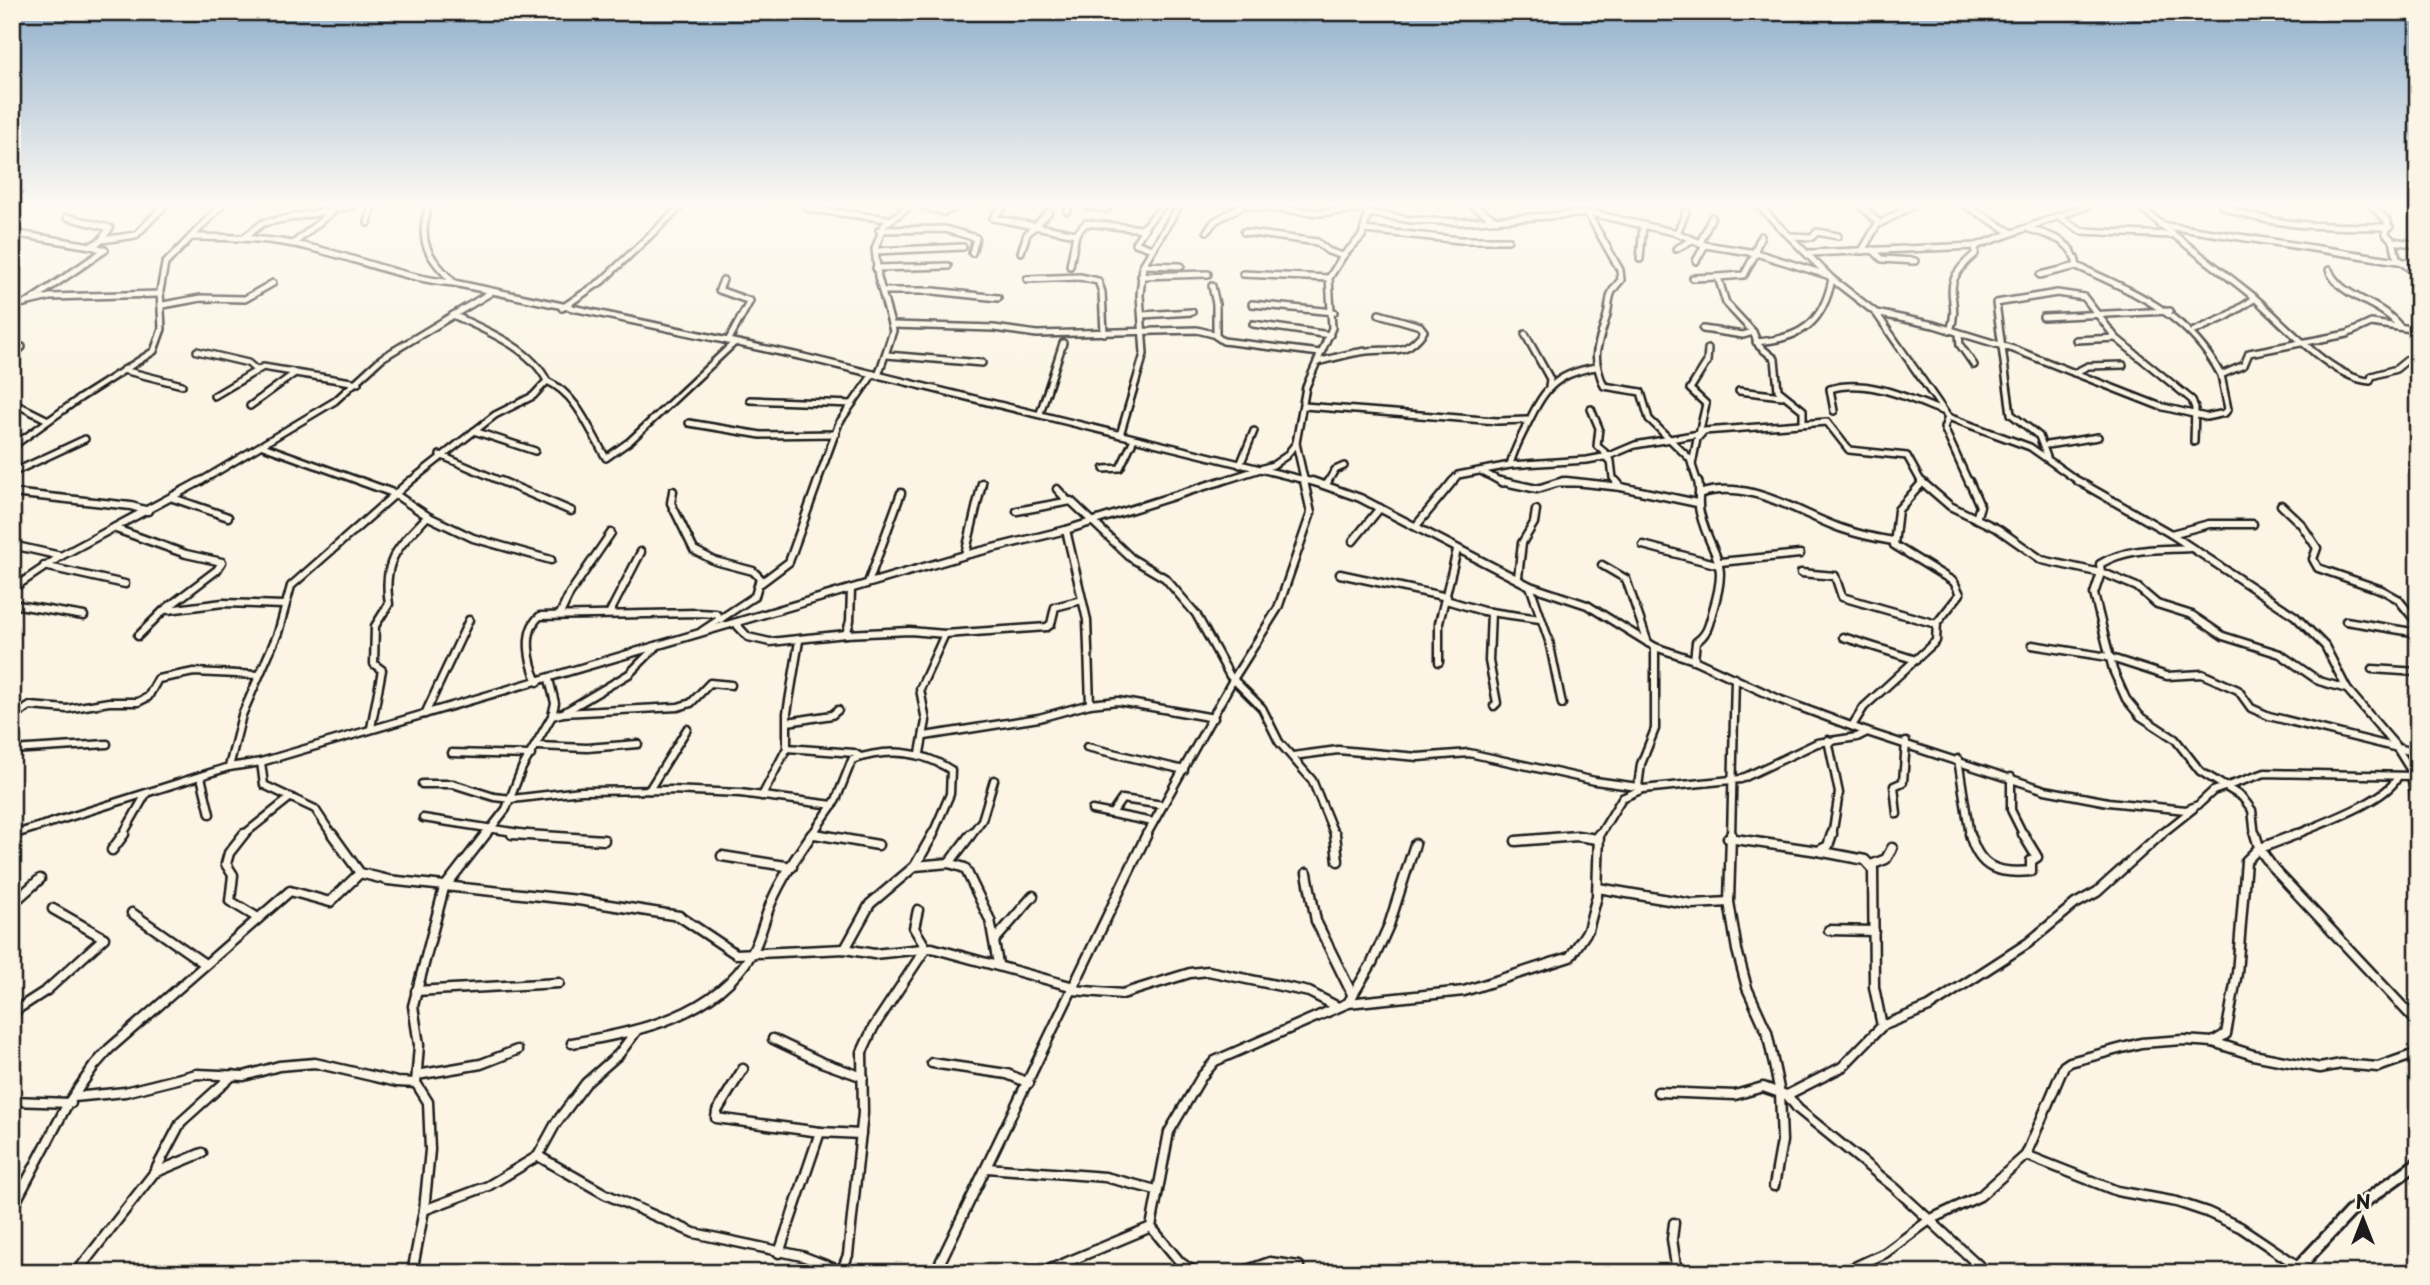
<svg xmlns="http://www.w3.org/2000/svg" width="2430" height="1285" viewBox="0 0 2430 1285" font-family="'Playpen Sans',sans-serif">
	<style>
		.lines { fill: none; stroke-linecap: round; stroke-linejoin: round }
		.minor-far2-casing { stroke: #1c1c1c; stroke-width: 10 }
		.minor-far1-casing { stroke: #1c1c1c; stroke-width: 11 }
		.minor-casing { stroke: #1c1c1c; stroke-width: 13 }
		.tertiary-casing { stroke: #1c1c1c; stroke-width: 16 }
		.minor-far2 { stroke: #fcf5e5; stroke-width: 5 }
		.minor-far1 { stroke: #fcf5e5; stroke-width: 6 }
		.minor { stroke: #fcf5e5; stroke-width: 8 }
		.tertiary { stroke: #fcf5e5; stroke-width: 10 }
	</style>
	<rect width="100%" height="100%" fill="#fcf5e5"/>
	<filter id="ink" filterUnits="userSpaceOnUse"><feTurbulence type="fractalNoise" baseFrequency=".0143" numOctaves="2"/><feDisplacementMap in="SourceGraphic" scale="14" xChannelSelector="R" yChannelSelector="G"/><feConvolveMatrix kernelMatrix="1 2 1 2 8 2 1 2 1" color-interpolation-filters="sRGB"/></filter>
	<g filter="url(#ink)">
		<g class="lines">
			<g class="minor-far2-casing">
				<g id="minor-far2">
					<path d="M429,206C416,243 430,258 454,283L804,357L1317,483"/>
					<path d="M807,206L809,209L888,219"/>
					<path d="M923,206L944,212L955,208"/>
					<path d="M1004,206L993,218L1076,234"/>
					<path d="M1086,206L1107,209"/>
					<path d="M1179,206L1143,265L1181,266"/>
					<path d="M1249,206L1320,213L1363,209"/>
					<path d="M1473,206L1494,219"/>
					<path d="M1759,206L1832,279L1876,313L1948,417L2030,447L2081,483"/>
					<path d="M1861,206L1878,222"/>
					<path d="M1967,206L2012,233"/>
					<path d="M2140,206C2175,238 2213,264 2250,294C2281,319 2329,378 2370,381L2372,376L2396,369L2418,351"/>
					<path d="M2222,206C2274,229 2335,226 2390,227"/>
					<path d="M2372,206L2388,222L2386,234L2393,241L2397,258L2418,275"/>
					<path d="M1067,211L1070,206"/>
					<path d="M1368,213L1412,220L1460,222L1591,213L1677,233L1705,245L1756,253L1827,275"/>
					<path d="M1588,214L1620,270L1621,280C1607,295 1611,297 1607,315C1598,347 1590,353 1604,386L1641,392L1649,419L1690,459L1698,483"/>
					<path d="M2058,216L2081,231L2171,235"/>
					<path d="M67,217L110,228L103,237"/>
					<path d="M368,223L372,206"/>
					<path d="M2160,225L2418,264"/>
					<path d="M1145,228L1135,243L1152,249"/>
					<path d="M2029,229C2051,236 2073,240 2077,266L2040,275"/>
					<path d="M879,230L945,229L976,238L972,253"/>
					<path d="M1365,230L1460,240H1508"/>
					<path d="M1207,231L1215,221L1242,206"/>
					<path d="M1244,232L1317,242L1328,251L1343,256"/>
					<path d="M12,233L91,246L102,240L136,235L164,206"/>
					<path d="M1677,233L1686,212"/>
					<path d="M1791,236L1812,237L1817,232L1838,236"/>
					<path d="M191,237C230,237 270,238 308,247C357,258 403,279 454,283"/>
					<path d="M245,237L263,223L353,206"/>
					<path d="M2393,241L2418,245"/>
					<path d="M1700,243L1712,217"/>
					<path d="M293,244L334,210"/>
					<path d="M1676,249L1692,240"/>
					<path d="M1873,250L1882,259L1915,261"/>
					<path d="M876,251L963,247"/>
					<path d="M1862,251L1877,225L1912,206"/>
					<path d="M1021,252L1027,234L1049,212"/>
					<path d="M1754,253L1761,236"/>
					<path d="M1756,253L1744,275L1718,277L1726,303L1753,332L1759,346L1775,359L1778,390L1803,410V422"/>
					<path d="M1809,253L1976,246L2087,206"/>
					<path d="M1640,259L1643,225"/>
					<path d="M1696,261L1705,245"/>
					<path d="M1070,266L1076,234L1086,223L1142,229L1163,206"/>
					<path d="M2077,266C2138,294 2188,314 2221,375"/>
					<path d="M876,268L948,266"/>
					<path d="M2329,270C2341,299 2381,301 2400,327"/>
					<path d="M1243,274L1329,278"/>
					<path d="M1141,276L1208,274"/>
					<path d="M1693,278L1718,277"/>
					<path d="M1027,279L1080,277L1098,281L1102,292L1104,333"/>
					<path d="M723,280L719,290L750,301L728,341"/>
					<path d="M1212,286L1216,304V336"/>
					<path d="M883,291H934L998,298"/>
					<path d="M33,299L105,250L91,246"/>
					<path d="M1252,304L1334,312"/>
					<path d="M163,305L201,298L245,299L273,283"/>
					<path d="M12,306L50,297L160,294"/>
					<path d="M562,308L602,281L681,206"/>
					<path d="M1876,313L1934,325L2016,350L2159,406L2206,417L2225,413L2228,409L2221,375L2244,365L2249,353L2347,334L2371,323L2418,330"/>
					<path d="M1142,315L1192,312"/>
					<path d="M2043,317L2170,311"/>
					<path d="M1253,324L1330,335"/>
					<path d="M893,325L994,328L1037,334L1197,330L1213,334L1223,341L1320,353"/>
					<path d="M1703,329L1743,335L1753,332"/>
					<path d="M1950,331C1963,295 1934,289 1975,254L1976,246"/>
					<path d="M2194,331L2226,317L2254,299"/>
					<path d="M1525,334L1550,379L1549,386"/>
					<path d="M1959,334L1960,345L1974,365"/>
					<path d="M2076,340L2116,338"/>
					<path d="M1756,342C1800,339 1823,324 1832,279"/>
					<path d="M12,343L22,347L12,356"/>
					<path d="M197,351L248,363L256,370"/>
					<path d="M887,355L982,363"/>
					<path d="M1317,362C1331,359 1346,354 1360,352C1390,346 1403,360 1424,331L1420,326L1379,314"/>
					<path d="M123,370L182,385"/>
					<path d="M2074,373L2088,366L2123,365"/>
					<path d="M878,376L893,331L878,277L875,249L884,225L910,206"/>
					<path d="M547,381C577,394 590,431 606,458L630,441L734,343"/>
					<path d="M1739,391L1782,396"/>
					<path d="M214,396L263,367L293,372"/>
					<path d="M750,400L852,404"/>
					<path d="M12,402L48,420"/>
					<path d="M250,406L295,373L358,383"/>
					<path d="M1304,406L1497,421L1527,420"/>
					<path d="M1591,409L1599,428L1597,446L1609,456"/>
					<path d="M1834,411L1830,389C1867,378 1908,398 1942,411"/>
					<path d="M1040,413L1063,343"/>
					<path d="M1948,417L1944,428L1969,483"/>
					<path d="M689,423L761,435L836,434"/>
					<path d="M474,431L535,451"/>
					<path d="M1120,435L1144,354L1140,295L1143,265"/>
					<path d="M1296,443L1305,483"/>
					<path d="M2047,445L2098,437"/>
					<path d="M263,446L365,483"/>
					<path d="M12,447L80,398L154,351L162,329L160,291L165,264L221,206"/>
					<path d="M440,455L505,483"/>
					<path d="M1605,457L1611,461L1613,478L1617,483"/>
					<path d="M2047,457L2039,436L2011,414L1996,303L2057,293L2084,297L2116,338L2192,400L2195,408L2194,442"/>
					<path d="M1240,465L1254,431"/>
					<path d="M1510,465L1587,460L1609,456L1635,445L1699,434L1706,404L1690,389L1707,362L1708,349"/>
					<path d="M1692,465L1697,439L1704,431L1827,422L1849,450L1907,456L1922,483"/>
					<path d="M1104,469L1120,468L1134,439"/>
					<path d="M1481,471L1503,483"/>
					<path d="M12,473L85,439"/>
					<path d="M198,483L335,401L382,358L490,293"/>
					<path d="M408,483L495,415L533,396L547,381C531,348 485,330 453,315"/>
					<path d="M817,483L839,423L873,374"/>
					<path d="M1216,483L1273,465L1286,456L1296,443L1306,387L1332,328L1329,278L1343,256L1362,236L1368,213L1363,206"/>
					<path d="M1327,483L1335,470L1344,466"/>
					<path d="M1451,483L1458,475L1510,465C1513,452 1519,441 1525,429C1543,392 1552,374 1596,367"/>
					<path d="M1557,483H1583"/>
				</g>
			</g>
			<g class="minor-far1-casing">
				<g id="minor-far1">
					<path d="M360,481L393,493L429,517L473,538L551,560"/>
					<path d="M501,481L571,511"/>
					<path d="M1312,481L1360,498L1530,586L1587,605L1655,647L1694,660L1781,700L1867,732L2045,790L2108,802L2186,810L2198,805L2213,791L2265,773L2413,776"/>
					<path d="M1500,481L1537,489L1563,481"/>
					<path d="M1566,481L1621,487"/>
					<path d="M1616,481L1621,487L1697,503"/>
					<path d="M1921,481L1950,506L1998,529L2042,560L2106,574L2137,587L2157,604L2192,615L2223,636L2280,654L2319,681L2347,689"/>
					<path d="M1969,481L1980,506L1976,519"/>
					<path d="M2078,481L2171,534L2295,616L2325,646L2347,689L2395,745L2410,769L2418,816"/>
					<path d="M1326,485L1328,481"/>
					<path d="M1057,489L1067,500"/>
					<path d="M673,491L671,503L694,550L715,561L753,571L760,578L755,596L702,631"/>
					<path d="M12,493L131,506L148,511"/>
					<path d="M1699,494C1749,478 1794,511 1840,528C1857,534 1875,538 1893,541"/>
					<path d="M173,498L228,517"/>
					<path d="M2281,505L2301,524L2317,548L2313,559L2318,568L2382,590L2398,599L2418,624"/>
					<path d="M1017,511L1071,501L1131,558L1165,578L1196,614L1230,676L1262,708L1279,742L1312,780L1335,836"/>
					<path d="M1416,526L1453,481"/>
					<path d="M116,529L186,554L222,562L217,570L163,611L138,636"/>
					<path d="M1066,530L1087,620L1090,704"/>
					<path d="M2171,534L2209,524H2253"/>
					<path d="M1353,541L1380,508"/>
					<path d="M12,545L61,556"/>
					<path d="M1643,545L1719,565"/>
					<path d="M2190,548C2158,550 2129,547 2100,564L2101,573L2094,594L2113,670L2126,699L2140,716L2175,739L2200,771L2242,797L2252,810L2255,836"/>
					<path d="M965,555L982,483"/>
					<path d="M1720,562L1800,554"/>
					<path d="M1602,565L1626,579L1648,643"/>
					<path d="M44,566L125,584"/>
					<path d="M1801,573L1835,576L1842,597L1936,624"/>
					<path d="M1340,574L1447,597"/>
					<path d="M1518,577L1522,543L1534,523L1536,510"/>
					<path d="M761,583L789,562L818,481"/>
					<path d="M868,583L901,493"/>
					<path d="M1530,586L1549,641L1562,704"/>
					<path d="M12,589L61,556L201,481"/>
					<path d="M1446,600L1483,611L1540,619"/>
					<path d="M12,604L84,616"/>
					<path d="M168,610L223,603L284,605"/>
					<path d="M1491,612L1489,661L1497,703L1494,706"/>
					<path d="M560,614L570,593L611,533"/>
					<path d="M609,614L641,552"/>
					<path d="M2346,621L2418,633"/>
					<path d="M736,624L748,637L770,642L846,634L910,631L945,634L1047,627L1051,624L1055,607L1082,600"/>
					<path d="M846,634L850,621L851,589"/>
					<path d="M1843,637L1916,660"/>
					<path d="M2032,645L2108,657L2167,676L2202,674L2238,690L2251,708L2269,716L2418,753"/>
					<path d="M1694,660L1696,642C1708,634 1709,624 1713,610C1730,556 1712,560 1700,513C1697,502 1701,492 1698,481"/>
					<path d="M1439,662V623L1457,550"/>
					<path d="M2372,669L2418,672"/>
					<path d="M538,682C529,663 522,631 540,616L698,613L716,614L721,619"/>
					<path d="M563,713L678,707L691,703L710,683L731,685"/>
					<path d="M425,714L469,620"/>
					<path d="M552,716L563,713L629,674L657,646"/>
					<path d="M12,718L30,706L67,709L109,702H138L148,697L158,679L194,672L259,675"/>
					<path d="M788,722L832,715L838,710"/>
					<path d="M1852,726L1864,707L1936,641L1937,623L1960,594L1954,582L1894,545L1898,510L1922,483"/>
					<path d="M371,728L382,670L374,664L375,626L389,604C382,560 398,547 427,517"/>
					<path d="M925,736L1039,718L1090,704L1118,701L1214,718"/>
					<path d="M1828,740L1839,793L1832,836"/>
					<path d="M537,746L587,748L638,744"/>
					<path d="M1087,747L1184,770"/>
					<path d="M787,748L854,753L861,757"/>
					<path d="M12,750L107,744"/>
					<path d="M452,753L531,755"/>
					<path d="M920,753L926,721L920,689L945,634"/>
					<path d="M1293,756L1338,750L1418,757L1469,753L1595,781L1638,787"/>
					<path d="M1958,759L1970,836"/>
					<path d="M261,762L264,785L315,809L333,836"/>
					<path d="M229,767L242,715L278,633L291,586L410,481"/>
					<path d="M201,777L210,814"/>
					<path d="M2011,777V810L2024,836"/>
					<path d="M422,784H453L494,797L512,799L581,791L670,790L740,793L833,805"/>
					<path d="M1641,788L1638,787L1641,764L1655,729V647"/>
					<path d="M649,790L687,729"/>
					<path d="M762,796L787,748V713L799,641"/>
					<path d="M1092,810L1153,822"/>
					<path d="M1113,812L1122,799L1163,805"/>
					<path d="M1897,814L1894,786L1903,782L1906,742"/>
					<path d="M423,818L539,836"/>
					<path d="M815,834L825,836"/>
					<path d="M12,835L229,767L261,762L965,555L1066,530L1221,481"/>
					<path d="M122,836L146,794"/>
					<path d="M242,836L291,797"/>
					<path d="M485,836L506,809L522,768L552,716L555,703L549,679"/>
					<path d="M811,836L836,800L852,760C886,748 920,750 951,770L950,794L932,836"/>
					<path d="M970,836L982,820L994,780"/>
					<path d="M1146,836L1234,678L1278,608L1311,513L1304,481"/>
					<path d="M1599,836L1622,798L1643,789L1741,779L1817,743L1857,737L1867,732"/>
					<path d="M1731,836L1735,678"/>
					<path d="M2159,836L2193,809"/>
					<path d="M2293,836C2319,824 2385,802 2397,778"/>
				</g>
			</g>
			<g class="minor-casing">
				<g id="minor">
					<path d="M244,834L229,853L226,864L233,875L230,901L258,918"/>
					<path d="M332,834L360,873L388,880L578,900L679,916L736,954L845,949L874,954L932,948L1074,987"/>
					<path d="M512,834L604,840"/>
					<path d="M815,834L878,845"/>
					<path d="M1335,834L1338,861"/>
					<path d="M1731,834L1729,902L1737,950L1747,988L1767,1032L1780,1093L1787,1095L1798,1109L1895,1188L1987,1273"/>
					<path d="M1970,834C1979,869 1998,874 2031,871V861L2037,857L2023,834"/>
					<path d="M2255,834L2260,850L2274,869L2418,1023"/>
					<path d="M12,835L15,834"/>
					<path d="M1728,838L1818,851L1828,846L1832,834"/>
					<path d="M1516,841L1577,836L1597,839"/>
					<path d="M112,850L124,834"/>
					<path d="M1818,851L1865,860L1873,869L1874,987L1882,1026"/>
					<path d="M722,856L792,867"/>
					<path d="M949,863L971,834"/>
					<path d="M1871,865L1886,859L1892,848"/>
					<path d="M915,866L949,863L965,868L990,920L998,964"/>
					<path d="M1307,873L1316,921L1352,994"/>
					<path d="M1598,888L1692,904L1729,902"/>
					<path d="M12,904L40,879"/>
					<path d="M132,913L205,964"/>
					<path d="M1829,930L1874,931"/>
					<path d="M995,940L1033,896"/>
					<path d="M845,949L870,904L915,866L933,834"/>
					<path d="M1073,990L1122,994L1190,973L1208,971L1309,992L1338,1007"/>
					<path d="M416,991L559,983"/>
					<path d="M1348,1003L1464,991L1570,957L1588,930L1597,896L1599,834"/>
					<path d="M12,1018L16,1010L47,990L104,938L53,909"/>
					<path d="M773,1039L821,1062L863,1077"/>
					<path d="M2213,1042L2226,1034L2237,973L2246,861L2258,849L2297,834"/>
					<path d="M572,1043C639,1032 715,1016 752,953C761,937 764,919 771,903C781,879 797,856 812,834"/>
					<path d="M932,1063L1007,1074L1029,1083"/>
					<path d="M743,1069L717,1111L716,1118L820,1132"/>
					<path d="M417,1075L481,1064L517,1050"/>
					<path d="M1658,1092L1735,1095L1763,1087L1780,1093L1782,1141L1774,1186"/>
					<path d="M1787,1095L1842,1067L1882,1026L1929,1007L2028,943L2075,904L2097,892L2161,834"/>
					<path d="M74,1097L125,1092L197,1074L244,1076L279,1066L315,1063L397,1082L416,1083"/>
					<path d="M12,1101L71,1103"/>
					<path d="M2026,1155L2117,1191L2177,1202L2207,1212L2240,1227L2298,1266"/>
					<path d="M538,1156L605,1194L694,1233L802,1256L846,1273"/>
					<path d="M987,1168L1105,1177L1156,1190"/>
					<path d="M154,1173L181,1122L233,1075"/>
					<path d="M12,1209L67,1105L94,1066L109,1049L290,891L330,902L360,873"/>
					<path d="M424,1210L488,1186L538,1156L556,1123L586,1083L619,1054L637,1030"/>
					<path d="M1674,1223L1672,1239L1677,1273"/>
					<path d="M1151,1227L1180,1262L1196,1273"/>
					<path d="M779,1253L820,1132L861,1134"/>
					<path d="M842,1270L848,1255L863,1113L862,1052L873,1028L926,948L914,928L918,910"/>
					<path d="M76,1273L154,1173L202,1153"/>
					<path d="M412,1273L424,1210L430,1150L428,1102L416,1083L419,1045L413,1006L444,888L486,834"/>
					<path d="M935,1273L1147,834"/>
					<path d="M1041,1273L1151,1227L1169,1132L1202,1076L1215,1061L1348,1003L1372,963L1389,925L1415,844"/>
					<path d="M1239,1273L1270,1262L1299,1266"/>
					<path d="M1842,1273L1885,1253L1931,1219L1980,1196L2026,1155L2064,1066L2070,1062L2141,1043L2183,1040L2213,1042L2253,1055L2320,1068L2341,1064L2378,1067L2418,1053"/>
				</g>
			</g>
			<g class="tertiary-casing">
				<path id="tertiary" d="M2293,1273L2350,1212L2418,1163"/>
			</g>
			<use href="#minor-far2" class="minor-far2"/>
			<use href="#minor-far1" class="minor-far1"/>
			<use href="#minor" class="minor"/>
			<use href="#tertiary" class="tertiary"/>
		</g>
	</g>
	<linearGradient id="sky" x2="0" y2="1"><stop stop-color="#91b0cc"/><stop offset="0.53" stop-color="#fefaf3"/><stop offset="1" stop-color="#fefaf3" stop-opacity="0"/></linearGradient>
	<rect width="2430" height="386" fill="url(#sky)"/>
	<rect width="2430" height="1285" fill="none" stroke="#fcf5e5" stroke-width="42"/>
	<rect x="21" y="21" width="2388" height="1243" fill="none" stroke="#1c1c1c" stroke-width="2.5" filter="url(#ink)"/>
	<g transform="translate(2363 1219)" stroke="#fcf5e5" stroke-width="5" paint-order="stroke">
	<path d="M0-5L12 26L0 18L-12 26Z" fill="#1c1c1c"/>
	<text y="-10" font-size="19" font-weight="bold" text-anchor="middle" fill="#1c1c1c">N</text>
	</g>
</svg>
